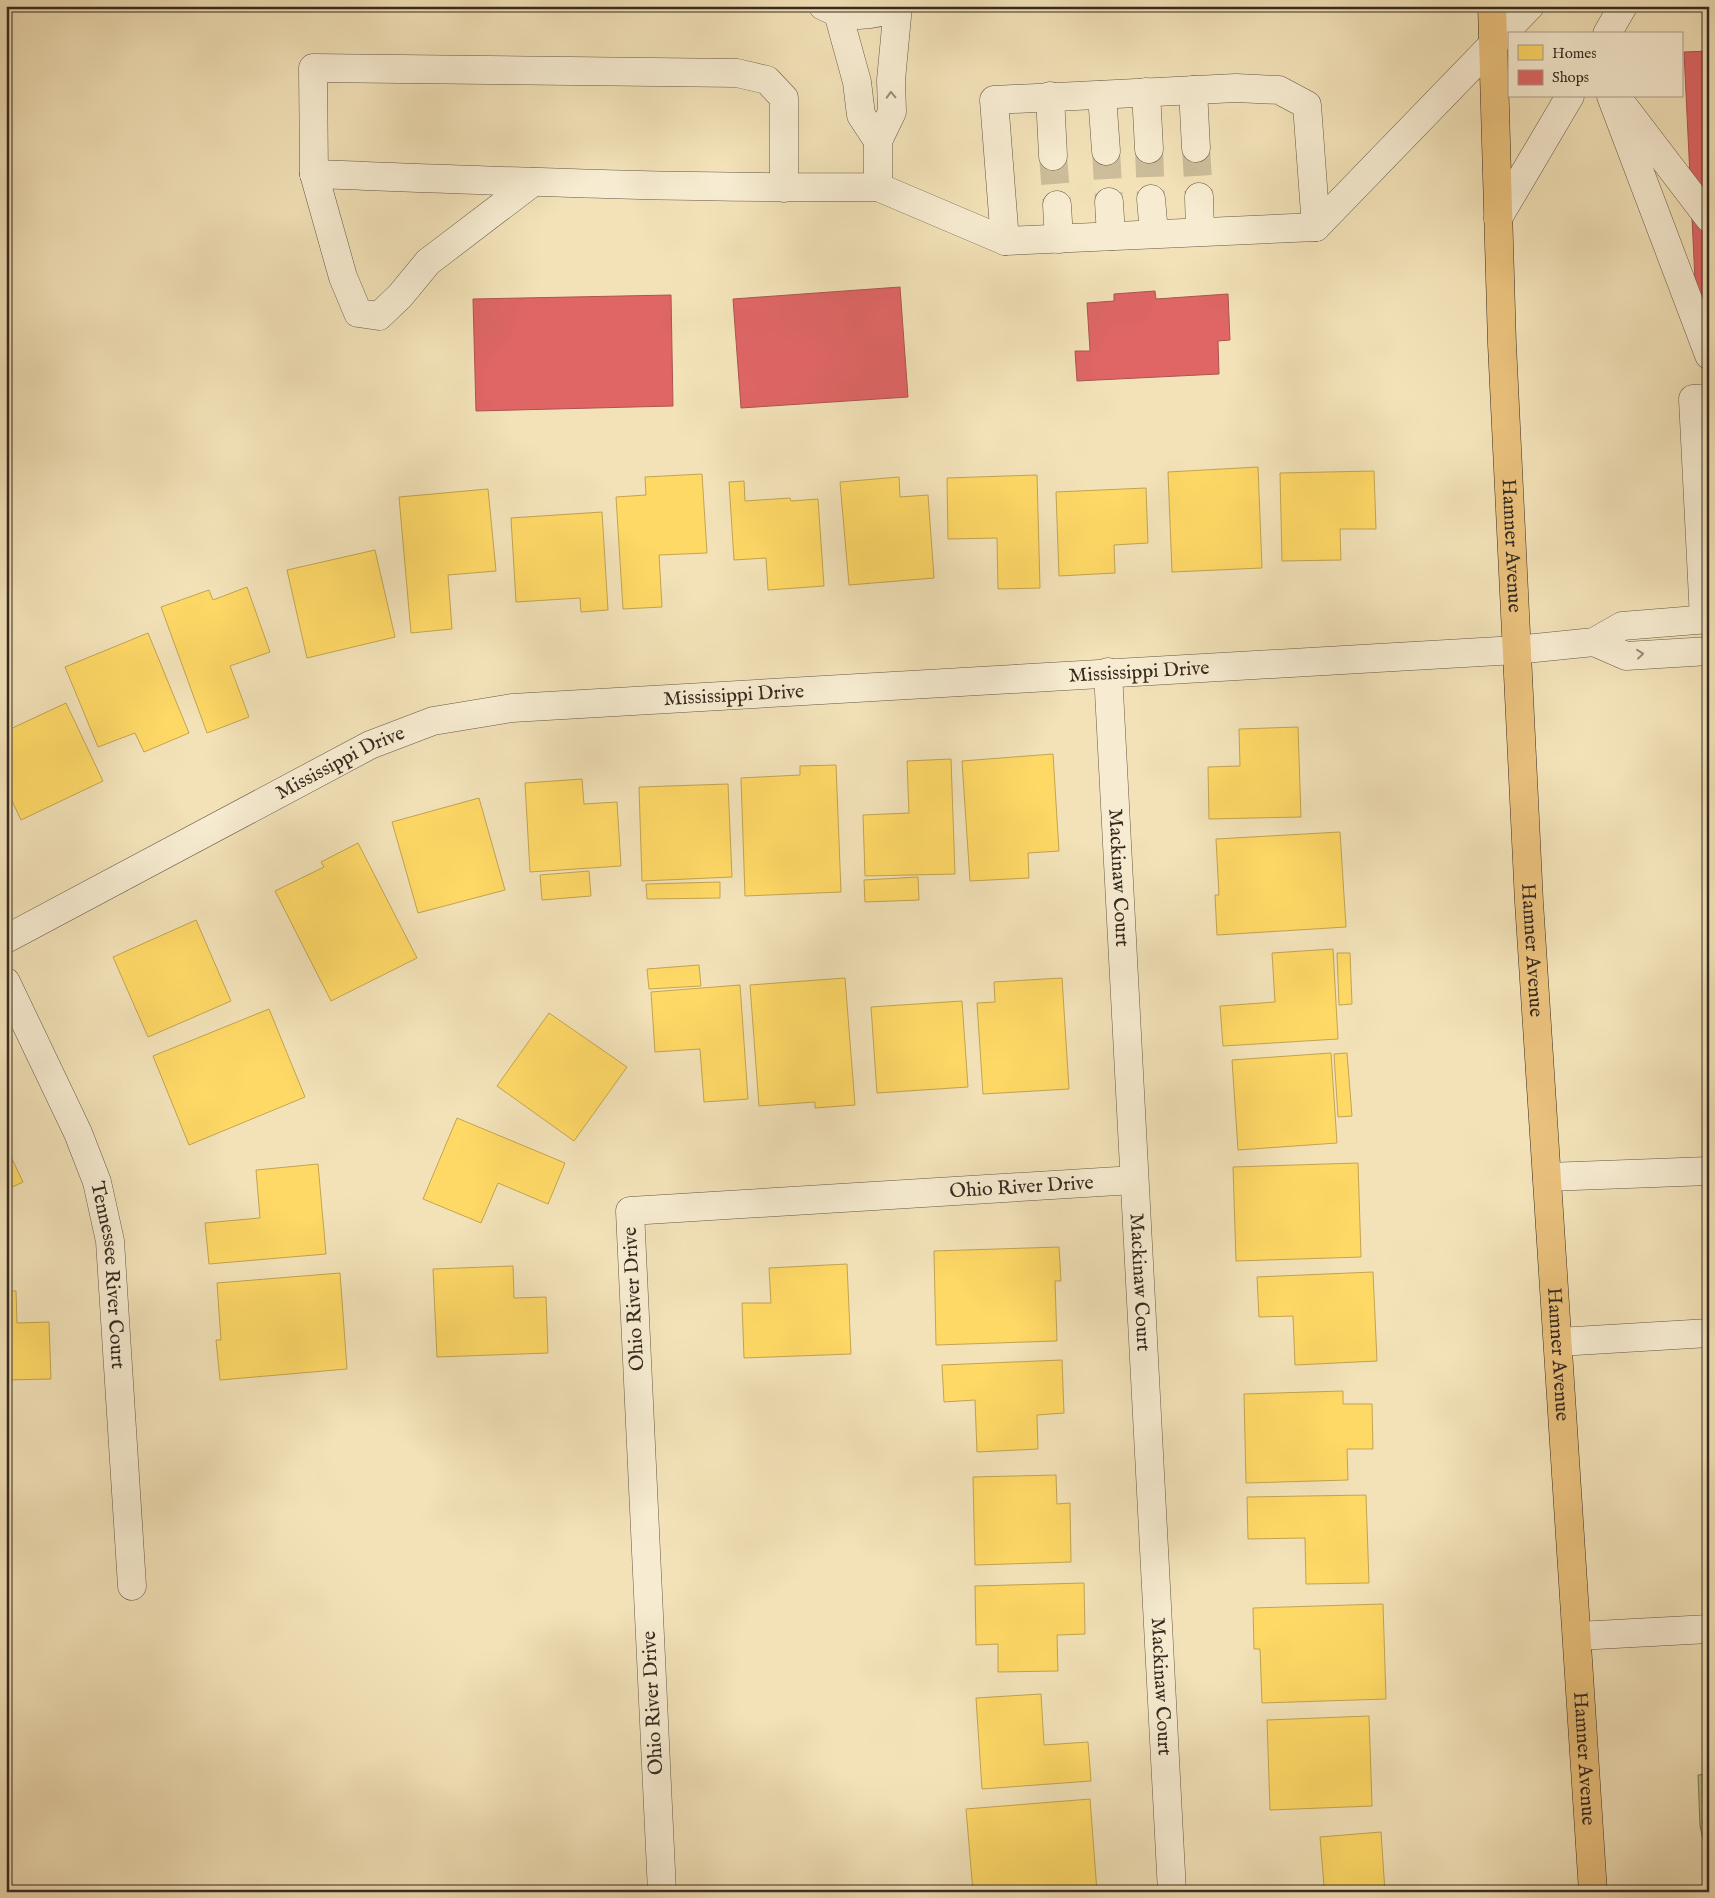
<svg xmlns="http://www.w3.org/2000/svg" width="1715" height="1898" viewBox="0 0 1715 1898" font-family="'IM FELL English',serif">
	<style>
		.grass { fill: url(#grass-dots); stroke: #7c7656 }
		.homes { fill: #ffd966; stroke: #c3a451 }
		.shops { fill: #e06666; stroke: #ad5451 }
		.lines { fill: none; stroke-linecap: round; stroke-linejoin: round }
		.minor-tunnel { stroke: #cdbd9a; stroke-width: 28; stroke-dasharray: 28 14; stroke-linecap: butt }
		.minor-casing { stroke: #655847; stroke-width: 29 }
		.major-casing { stroke: #362a21; stroke-width: 29 }
		.minor { stroke: #f7ecd1; stroke-width: 28 }
		.major { stroke: #eac17c; stroke-width: 28 }
		.oneway { stroke: #968b79 }
		.labels { text-anchor: middle; dominant-baseline: central; stroke-width: 5; stroke-linejoin: round; paint-order: stroke }
		.street-label { font-size: 20px; fill: #362a21; stroke: #f7ecd1 }
	</style>
	<defs>
		<pattern id="grass-dots" width="8" height="8" patternUnits="userSpaceOnUse" patternTransform="scale(1.25)"><rect width="8" height="8" fill="#c2c18a"/><path d="M2 2h.1M6 6h.1" fill="none" stroke="#9e9d70" stroke-width="1.8" stroke-linecap="round"/></pattern>
	</defs>
	<rect width="100%" height="100%" fill="#f3e2b8"/>
	<filter id="stains"><feTurbulence type="fractalNoise" baseFrequency=".004" numOctaves="4"/><feColorMatrix values="0 0 0 0 .2 0 0 0 0 .09 0 0 0 0 .02 0 0 0 .5 -.17"/></filter>
	<radialGradient id="worn" r=".72"><stop offset=".6" stop-color="#630" stop-opacity="0"/><stop offset="1" stop-color="#630" stop-opacity=".3"/></radialGradient>
	<path class="grass" d="M1709,1774V1867L1700,1826L1698,1775Z"/>
	<g class="homes">
		<path d="M1258,467L1262,568L1172,572L1168,472Z"/>
		<path d="M1374,471L1376,529H1340L1341,560L1282,561L1280,473Z"/>
		<path d="M702,474L707,553L659,555L662,607L623,609L616,497L646,495L645,477Z"/>
		<path d="M1037,475L1040,588L998,589L997,538L948,539L947,478Z"/>
		<path d="M899,477L900,497L928,495L934,578L849,585L840,482Z"/>
		<path d="M744,481L745,501L790,498L791,501L818,499L824,586L768,590L766,558L734,560L729,482Z"/>
		<path d="M1146,488L1148,543L1114,545L1115,573L1059,576L1056,492Z"/>
		<path d="M488,489L496,571L448,575L452,629L411,633L399,497Z"/>
		<path d="M602,512L608,610L581,612L580,598L516,602L511,518Z"/>
		<path d="M375,550L395,637L307,658L287,570Z"/>
		<path d="M247,587L270,652L230,666L249,717L207,733L161,607L209,590L213,600Z"/>
		<path d="M148,633L189,733L144,752L135,733L98,747L65,667Z"/>
		<path d="M66,703L103,781L21,820L6,788V731Z"/>
		<path d="M1298,727L1301,817L1209,819L1208,767L1240,766L1239,729Z"/>
		<path d="M1053,754L1059,851L1028,853L1029,878L970,881L962,761Z"/>
		<path d="M951,759L955,874L865,876L863,815L909,813L907,761Z"/>
		<path d="M836,765L841,892L745,896L741,778L800,775V766Z"/>
		<path d="M582,779L584,804L617,802L621,866L530,872L525,783Z"/>
		<path d="M728,784L732,877L642,881L639,787Z"/>
		<path d="M479,798L505,890L418,913L392,822Z"/>
		<path d="M1340,832L1346,927L1217,935L1215,895H1219L1216,839Z"/>
		<path d="M358,843L417,958L331,1001L275,891L324,867L321,862Z"/>
		<path d="M589,871L591,896L542,900L540,875Z"/>
		<path d="M918,877L919,900L865,902L864,880Z"/>
		<path d="M720,882V898L647,899L646,884Z"/>
		<path d="M196,920L231,1001L148,1037L113,957Z"/>
		<path d="M1333,949L1338,1039L1223,1046L1220,1006L1275,1002L1272,953Z"/>
		<path d="M1337,953H1350L1352,1004L1339,1005Z"/>
		<path d="M699,965L701,986L649,989L647,969Z"/>
		<path d="M845,978L855,1105L815,1108V1102L759,1106L750,985Z"/>
		<path d="M1062,978L1069,1089L983,1094L977,1003L995,1002L994,982Z"/>
		<path d="M740,985L748,1099L704,1102L700,1049L655,1052L651,992Z"/>
		<path d="M962,1001L968,1087L877,1093L871,1007Z"/>
		<path d="M269,1009L305,1097L189,1145L153,1056Z"/>
		<path d="M549,1013L627,1067L574,1141L497,1086Z"/>
		<path d="M1331,1053L1337,1143L1238,1150L1232,1060Z"/>
		<path d="M1347,1053L1352,1116L1338,1117L1334,1054Z"/>
		<path d="M457,1118L565,1163L548,1204L498,1183L481,1223L423,1199Z"/>
		<path d="M6,1146L23,1182L6,1190Z"/>
		<path d="M1358,1163L1361,1257L1236,1261L1233,1167Z"/>
		<path d="M318,1164L326,1254L209,1264L205,1223L260,1218L256,1170Z"/>
		<path d="M1059,1247L1061,1281H1055L1057,1341L936,1345L934,1251Z"/>
		<path d="M847,1264L851,1354L744,1358L742,1303H771L769,1268Z"/>
		<path d="M513,1266L514,1298L546,1297L548,1353L437,1357L433,1269Z"/>
		<path d="M1373,1272L1377,1361L1295,1365L1293,1316L1259,1317L1257,1277Z"/>
		<path d="M340,1273L347,1369L220,1380L216,1340H221L217,1283Z"/>
		<path d="M6,1291H16L17,1323L49,1322L51,1379L6,1380Z"/>
		<path d="M1062,1360L1064,1413L1037,1415L1038,1449L977,1452L975,1400L944,1402L942,1365Z"/>
		<path d="M1343,1391V1404H1372L1373,1449H1347L1348,1480L1246,1483L1244,1394Z"/>
		<path d="M1056,1475L1057,1504L1070,1503L1071,1562L975,1565L973,1477Z"/>
		<path d="M1366,1495L1369,1583L1306,1584L1305,1538L1248,1539L1247,1497Z"/>
		<path d="M1084,1583L1085,1634L1057,1635L1058,1671L998,1672V1644L976,1645L975,1586Z"/>
		<path d="M1383,1604L1386,1699L1262,1703L1260,1649H1254L1253,1608Z"/>
		<path d="M1041,1694L1044,1745L1088,1742L1091,1781L982,1789L976,1698Z"/>
		<path d="M1369,1716L1372,1806L1270,1810L1267,1720Z"/>
		<path d="M1090,1799L1097,1892H973L966,1809Z"/>
		<path d="M1381,1832L1385,1892H1270L1269,1890L1324,1886L1320,1837Z"/>
	</g>
	<g class="shops">
		<path d="M1709,51V301H1696L1684,52Z"/>
		<path d="M900,287L908,397L741,408L733,299Z"/>
		<path d="M1155,291L1156,299L1228,294L1230,340L1218,341L1219,374L1077,381L1075,351H1090L1087,303L1114,301V294Z"/>
		<path d="M671,295L673,406L476,411L473,299Z"/>
	</g>
	<g class="lines">
		<g class="minor-tunnel">
			<path d="M1196,148L1199,197"/>
			<path d="M1149,149L1151,199"/>
			<path d="M1106,151L1109,202"/>
			<path d="M1053,156L1057,205"/>
		</g>
		<g class="minor-casing">
			<g id="minor">
				<path d="M823,6C848,19 873,17 898,6"/>
				<path d="M838,13L857,82L861,115L878,141"/>
				<path d="M1607,34L1623,6"/>
				<path d="M1193,90L1196,148"/>
				<path d="M1146,92L1149,149"/>
				<path d="M1102,95L1106,151"/>
				<path d="M1050,96L1053,156"/>
				<path d="M1611,96L1709,355"/>
				<path d="M1625,108L1709,218"/>
				<path d="M314,174L343,277L358,313L379,316L400,296L428,262L533,182"/>
				<path d="M878,187L1005,241L1316,227L1530,6"/>
				<path d="M784,188V98L767,80L737,73L313,68L314,174C502,181 690,189 878,187V141L892,112L891,80L898,6"/>
				<path d="M1199,197L1200,231"/>
				<path d="M1151,199L1154,233"/>
				<path d="M1109,202L1111,236"/>
				<path d="M1057,205L1059,239"/>
				<path d="M1498,218L1570,96"/>
				<path d="M1005,241L994,100L1236,88L1279,90L1307,105L1316,227"/>
				<path d="M1704,619L1693,399L1709,398"/>
				<path d="M1594,642L1626,656L1709,651"/>
				<path id="s1" d="M1108,672L1172,1892"/>
				<path id="s2" d="M6,939L370,745L433,721L512,708L1516,650L1594,642L1622,626L1709,619"/>
				<path id="s3" d="M6,982L78,1133L97,1182L110,1241L132,1586"/>
				<path d="M1547,1177L1709,1171"/>
				<path d="M1558,1342L1709,1333"/>
				<path d="M1577,1636L1709,1629"/>
				<path id="s4" d="M662,1892L630,1211L1134,1180"/>
			</g>
		</g>
		<g class="major-casing">
			<g id="major">
				<path id="s5" d="M1492,6L1502,344L1529,902L1593,1892"/>
			</g>
		</g>
		<use href="#minor" class="minor"/>
		<use href="#major" class="major"/>
	</g>
	<defs><path id="oneway-chevron" d="M-2-3.5L2.5 0L-2 3.5" fill="none" stroke-width="1.6" stroke-linecap="round" stroke-linejoin="round" transform="scale(1.25)"/></defs>
	<g class="oneway">
		<use href="#oneway-chevron" transform="translate(891 95) rotate(-92)"/>
		<use href="#oneway-chevron" transform="translate(1640 654) rotate(-6)"/>
	</g>
	<g class="labels">
		<g class="street-label">
			<text stroke="none"><textPath href="#s5" startOffset="540">Hamner Avenue</textPath></text>
			<text stroke="none"><textPath href="#s2" startOffset="1188">Mississippi Drive</textPath></text>
			<text stroke="none"><textPath href="#s2" startOffset="782">Mississippi Drive</textPath></text>
			<text stroke="none"><textPath href="#s2" startOffset="378">Mississippi Drive</textPath></text>
			<text stroke="none"><textPath href="#s1" startOffset="206">Mackinaw Court</textPath></text>
			<text stroke="none"><textPath href="#s5" startOffset="945">Hamner Avenue</textPath></text>
			<text stroke="none"><textPath href="#s4" startOffset="1074">Ohio River Drive</textPath></text>
			<text stroke="none"><textPath href="#s3" startOffset="314">Tennessee River Court</textPath></text>
			<text stroke="none"><textPath href="#s1" startOffset="611">Mackinaw Court</textPath></text>
			<text transform="translate(634 1299) rotate(-93)">Ohio River Drive</text>
			<text stroke="none"><textPath href="#s5" startOffset="1350">Hamner Avenue</textPath></text>
			<text stroke="none"><textPath href="#s1" startOffset="1016">Mackinaw Court</textPath></text>
			<text transform="translate(653 1703) rotate(-93)">Ohio River Drive</text>
			<text stroke="none"><textPath href="#s5" startOffset="1755">Hamner Avenue</textPath></text>
		</g>
	</g>
	<rect width="1715" height="1898" fill="none" stroke="#f3e2b8" stroke-width="25"/>
	<rect x="8" y="8" width="1700" height="1883" fill="none" stroke="#362a21" stroke-width="2.5"/>
	<rect x="12" y="12" width="1690" height="1873" fill="none" stroke="#362a21"/>
	<rect x="1508" y="32" width="175" height="65" fill="#f7ecd1" stroke="#aa9e8b"/>
	<rect x="1518" y="45" width="25" height="15" fill="#ffd966" stroke="#aa9e8b"/>
	<text x="1552" y="58" font-size="15" fill="#362a21">Homes</text>
	<rect x="1518" y="70" width="25" height="15" fill="#e06666" stroke="#aa9e8b"/>
	<text x="1552" y="82" font-size="15" fill="#362a21">Shops</text>
	<rect width="100%" height="100%" filter="url(#stains)"/>
	<rect width="100%" height="100%" fill="url(#worn)"/>
</svg>
